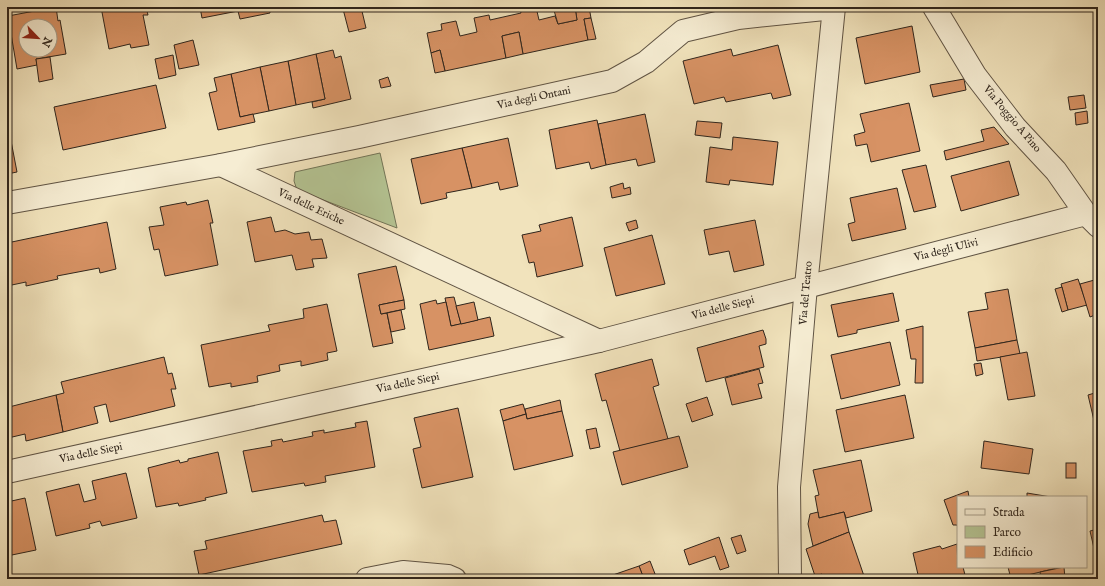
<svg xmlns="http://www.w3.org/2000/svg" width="1105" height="586" viewBox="0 0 1105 586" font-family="'IM FELL English',serif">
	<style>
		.green { fill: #b5c594; stroke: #727558 }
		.building { fill: #d79264; stroke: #2f251c; fill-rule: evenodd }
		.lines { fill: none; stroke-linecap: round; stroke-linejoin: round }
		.minor-casing { stroke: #605444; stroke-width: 24 }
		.minor { stroke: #f6edd3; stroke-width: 22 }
		.labels { text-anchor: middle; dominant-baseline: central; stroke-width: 3; stroke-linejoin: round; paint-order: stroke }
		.street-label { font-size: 11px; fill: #2f251c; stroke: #f6edd3 }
	</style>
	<rect width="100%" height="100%" fill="#f1e3bc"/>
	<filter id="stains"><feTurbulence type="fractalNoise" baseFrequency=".005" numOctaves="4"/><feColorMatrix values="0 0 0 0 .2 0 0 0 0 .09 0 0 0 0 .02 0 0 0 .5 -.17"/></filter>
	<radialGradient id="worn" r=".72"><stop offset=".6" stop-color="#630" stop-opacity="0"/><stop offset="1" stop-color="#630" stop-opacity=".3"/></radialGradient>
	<path class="green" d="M380,153L397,228L297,190L294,181L295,172Z"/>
	<g class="building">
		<path d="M56,7L58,21L60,20L66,54L36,59L37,65L17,69L8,16ZM26,26H50V50H26Z"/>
		<path d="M101,7H146L148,15H143L149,45L131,48L130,44L109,49Z"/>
		<path d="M200,7H269L270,13L240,19L238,11L202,18Z"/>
		<path d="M353,7H361L366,28L349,32L343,9Z"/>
		<path d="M529,7H536L539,20L555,16L558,24L577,20L575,7H589L591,18L584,19L588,40L523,54L519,32L502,36L506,58L445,71L440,50L431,53L427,33L442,30L441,24L456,21L460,36L477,32L474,18L489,15L490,20L521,13L520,9Z"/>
		<path d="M553,7H575L577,20L558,24Z"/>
		<path d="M591,18L596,39L588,40L584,19Z"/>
		<path d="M912,26L920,72L865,84L856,38Z"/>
		<path d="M519,32L523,54L506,58L502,36Z"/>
		<path d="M193,40L199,65L179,69L174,45Z"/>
		<path d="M778,45L791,95L773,99L771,93L726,102L724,97L694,104L683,61L731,49L733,56Z"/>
		<path d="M333,50L335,58L341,56L351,99L313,108L312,102L325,99L316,54Z"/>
		<path d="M440,50L445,71L435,73L431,53Z"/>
		<path d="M316,54L325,99L296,105L288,61Z"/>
		<path d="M173,55L176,75L159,79L155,59Z"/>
		<path d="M50,57L53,79L39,82L36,59Z"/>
		<path d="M288,61L296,105L269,111L260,67Z"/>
		<path d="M260,67L269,111L240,117L231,74Z"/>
		<path d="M231,74L240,117L253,114L255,122L218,130L209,93L217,91L214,78Z"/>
		<path d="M388,77L391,86L381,88L379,80Z"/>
		<path d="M964,79L966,90L933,97L930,85Z"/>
		<path d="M156,85L166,128L63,150L54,107Z"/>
		<path d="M1084,95L1086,108L1070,110L1068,97Z"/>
		<path d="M909,103L920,151L871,162L867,144L856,146L854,135L865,132L860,114Z"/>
		<path d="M1087,111L1088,123L1076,125L1075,113Z"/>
		<path d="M645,114L655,162L638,166L636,159L606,165L598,124Z"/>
		<path d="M7,120L17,172L7,174Z"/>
		<path d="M597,120L606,165L591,169L589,162L556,169L549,130Z"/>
		<path d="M697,121L722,123L720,138L695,135Z"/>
		<path d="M994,127L1009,144L946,160L944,151L984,141L981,130Z"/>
		<path d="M733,137L778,142L773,185L730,180L729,185L706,182L710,147L732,150Z"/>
		<path d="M508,138L518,186L500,190L498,182L472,188L462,148Z"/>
		<path d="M462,148L472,188L446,193L447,198L421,204L411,159Z"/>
		<path d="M1009,161L1019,195L961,211L951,176Z"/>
		<path d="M926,165L936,207L914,212L902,170Z"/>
		<path d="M623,183L624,189L630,187L631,194L612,198L610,187Z"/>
		<path d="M897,188L906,229L852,241L848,224L855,222L850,198Z"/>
		<path d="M208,200L213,223H210L218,265L165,276L159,249L154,250L149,227L164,225L160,207L186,202L187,205Z"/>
		<path d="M271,217L275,232L285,230L295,234L309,232L311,240L322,239L327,258L312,259L314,267L296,270L292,255L255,262L247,222Z"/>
		<path d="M572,217L583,266L537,277L534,262L529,263L522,235L541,231L539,225Z"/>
		<path d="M636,220L638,228L629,231L626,223Z"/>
		<path d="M755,220L764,265L734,272L729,251L709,255L704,230Z"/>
		<path d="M107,222L116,269L100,273L99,268L57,276L58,279L26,286V282L7,286V243Z"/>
		<path d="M652,235L665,284L616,296L604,248Z"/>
		<path d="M396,266L404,300L379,305L381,314L387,313L393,343L373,347L358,274Z"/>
		<path d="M1078,279L1087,305L1068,310L1061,284Z"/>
		<path d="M1098,279V324L1095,315L1090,317L1080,284Z"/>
		<path d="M1062,287L1068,310L1062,312L1055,289Z"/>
		<path d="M1008,289L1017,340L975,348L968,312L988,309L985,293Z"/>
		<path d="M893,293L899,321L857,330V333L838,337L831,305Z"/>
		<path d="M454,297L461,324L451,326L445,298Z"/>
		<path d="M404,300L405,309L381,314L379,305Z"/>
		<path d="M436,300L437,304L446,302L451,326L490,317L494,336L429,350L420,304Z"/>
		<path d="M474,302L478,320L461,324L456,306Z"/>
		<path d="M327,304L337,351L327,353L328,360L301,366V361L279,365L280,371L257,376L258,382L231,387V383L209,387L201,345L270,331L268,325L304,318L303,309Z"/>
		<path d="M401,310L405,329L391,332L387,313Z"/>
		<path d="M923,326V383H915L916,359H911L906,330Z"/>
		<path d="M763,330L766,339V344L759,346L764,367L706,382L697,348Z"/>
		<path d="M1017,340L1020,354L977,361L975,348Z"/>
		<path d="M890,342L900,385L841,399L831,355Z"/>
		<path d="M1027,352L1035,396L1008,400L1000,357Z"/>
		<path d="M164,357L168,374L172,373L176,389H171L175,406L110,422L106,404L94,407L98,423L63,432L56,395L64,393L61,382Z"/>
		<path d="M652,359L659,385L653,387L668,439L620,451L606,400L602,401L595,374Z"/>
		<path d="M981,363L983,374L976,376L974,364Z"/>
		<path d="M759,369L763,383L758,384L762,398L732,405L725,378Z"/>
		<path d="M1098,392V428L1096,429L1088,395Z"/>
		<path d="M56,395L63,432L26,441L25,434L8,438L10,444L7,445V400L9,407Z"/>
		<path d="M905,395L914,438L845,452L836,410Z"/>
		<path d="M707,397L713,415L692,422L686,404Z"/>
		<path d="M560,400L562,411L527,419L525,409Z"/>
		<path d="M523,404L526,414L503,421L500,410Z"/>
		<path d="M458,408L473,477L422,488L413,449L421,447L414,418Z"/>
		<path d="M562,411L573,456L514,470L503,421L526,414L527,419Z"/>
		<path d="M367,421L375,467L325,476L326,482L305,486L304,483L252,492L243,451L272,446L271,441L282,439L283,442L313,436L312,432L324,430V433L356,427L355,423Z"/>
		<path d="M596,428L600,447L590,449L586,430Z"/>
		<path d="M679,436L688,467L622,485L613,452Z"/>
		<path d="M984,441L1033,449L1029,474L981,468Z"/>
		<path d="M218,452L227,493L205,498L206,500L179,506L178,503L156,507L148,468L179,460L180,463L188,461V459Z"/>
		<path d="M861,460L872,511L846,518L844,512L819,518L815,496L819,495L813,470Z"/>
		<rect x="1066" y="463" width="10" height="15"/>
		<path d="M126,473L137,518L102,526L100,521L89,524L90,528L56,536L46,492L79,484L84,502L96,499L92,481Z"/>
		<path d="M968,491L969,497H958V528L957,525H953L944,500Z"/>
		<path d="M1027,493L1051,497H1027Z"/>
		<path d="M25,498L36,550L7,556V502Z"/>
		<path d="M818,512L819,518L844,512L849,532L813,546L808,524L810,514Z"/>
		<path d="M322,515L324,522L336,520L342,544L199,575L194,551L207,549L205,541Z"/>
		<path d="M1098,529V557H1096L1090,531Z"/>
		<path d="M849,532L865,579H824L822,574L815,576L806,549Z"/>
		<path d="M741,535L746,551L737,554L731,538Z"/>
		<path d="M719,537L729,567L720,570L715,556L689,565L684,550Z"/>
		<path d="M957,544L958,567H963L966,579H919L913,553L940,546L942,549Z"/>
		<path d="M650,561L657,579H644L639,566Z"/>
		<path d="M639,566L644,579H611L610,576Z"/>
		<path d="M1008,567H1056L1057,568L1011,579Z"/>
		<path d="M1064,567L1065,579H1041L1040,572Z"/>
	</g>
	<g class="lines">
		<g class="minor-casing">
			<g id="minor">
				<path d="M934,7L975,75L1015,127L1056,171L1086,214L1098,226"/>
				<path d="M221,165L599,341"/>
				<path d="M7,203L221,165L359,137L612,81L646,62L683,31L738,18L834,8"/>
				<path d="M7,472L599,341L1086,214"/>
				<path d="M367,579L403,572L448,576L455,579"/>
				<path d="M790,579L789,487L806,286L834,7"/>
			</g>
		</g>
		<use href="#minor" class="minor"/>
	</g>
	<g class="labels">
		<g class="street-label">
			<text transform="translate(534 98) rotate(-12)">Via degli Ontani</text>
			<text transform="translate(1012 119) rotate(50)">Via Poggio A Pino</text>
			<text transform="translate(311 207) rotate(25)">Via delle Eriche</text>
			<text transform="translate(946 250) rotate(-14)">Via degli Ulivi</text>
			<text transform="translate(806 293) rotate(-85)">Via del Teatro</text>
			<text transform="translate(723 308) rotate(-15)">Via delle Siepi</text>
			<text transform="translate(408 383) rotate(-12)">Via delle Siepi</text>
			<text transform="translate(91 453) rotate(-12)">Via delle Siepi</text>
		</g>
	</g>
	<rect width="1105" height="586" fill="none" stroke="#f1e3bc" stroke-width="24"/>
	<rect x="8" y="8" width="1089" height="570" fill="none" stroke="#2f251c" stroke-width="2"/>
	<rect x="12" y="12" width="1081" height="562" fill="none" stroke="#2f251c"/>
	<rect x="957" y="496" width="130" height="72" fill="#f6edd3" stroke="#a69d8a"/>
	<rect x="965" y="509" width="20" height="6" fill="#f6edd3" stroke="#a69d8a"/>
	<text x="993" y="516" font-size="12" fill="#2f251c">Strada</text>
	<rect x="965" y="526" width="20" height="12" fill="#b5c594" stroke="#a69d8a"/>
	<text x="993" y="536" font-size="12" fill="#2f251c">Parco</text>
	<rect x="965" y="546" width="20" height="12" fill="#d79264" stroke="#a69d8a"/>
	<text x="993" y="556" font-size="12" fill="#2f251c">Edificio</text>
	<g transform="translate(38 38) rotate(115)"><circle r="19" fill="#f6edd3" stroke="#a69d8a"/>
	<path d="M0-3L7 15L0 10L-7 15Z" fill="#8f2418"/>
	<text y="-6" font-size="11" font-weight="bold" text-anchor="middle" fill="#2f251c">N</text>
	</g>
	<rect width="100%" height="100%" filter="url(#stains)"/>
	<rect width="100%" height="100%" fill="url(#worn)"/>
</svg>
